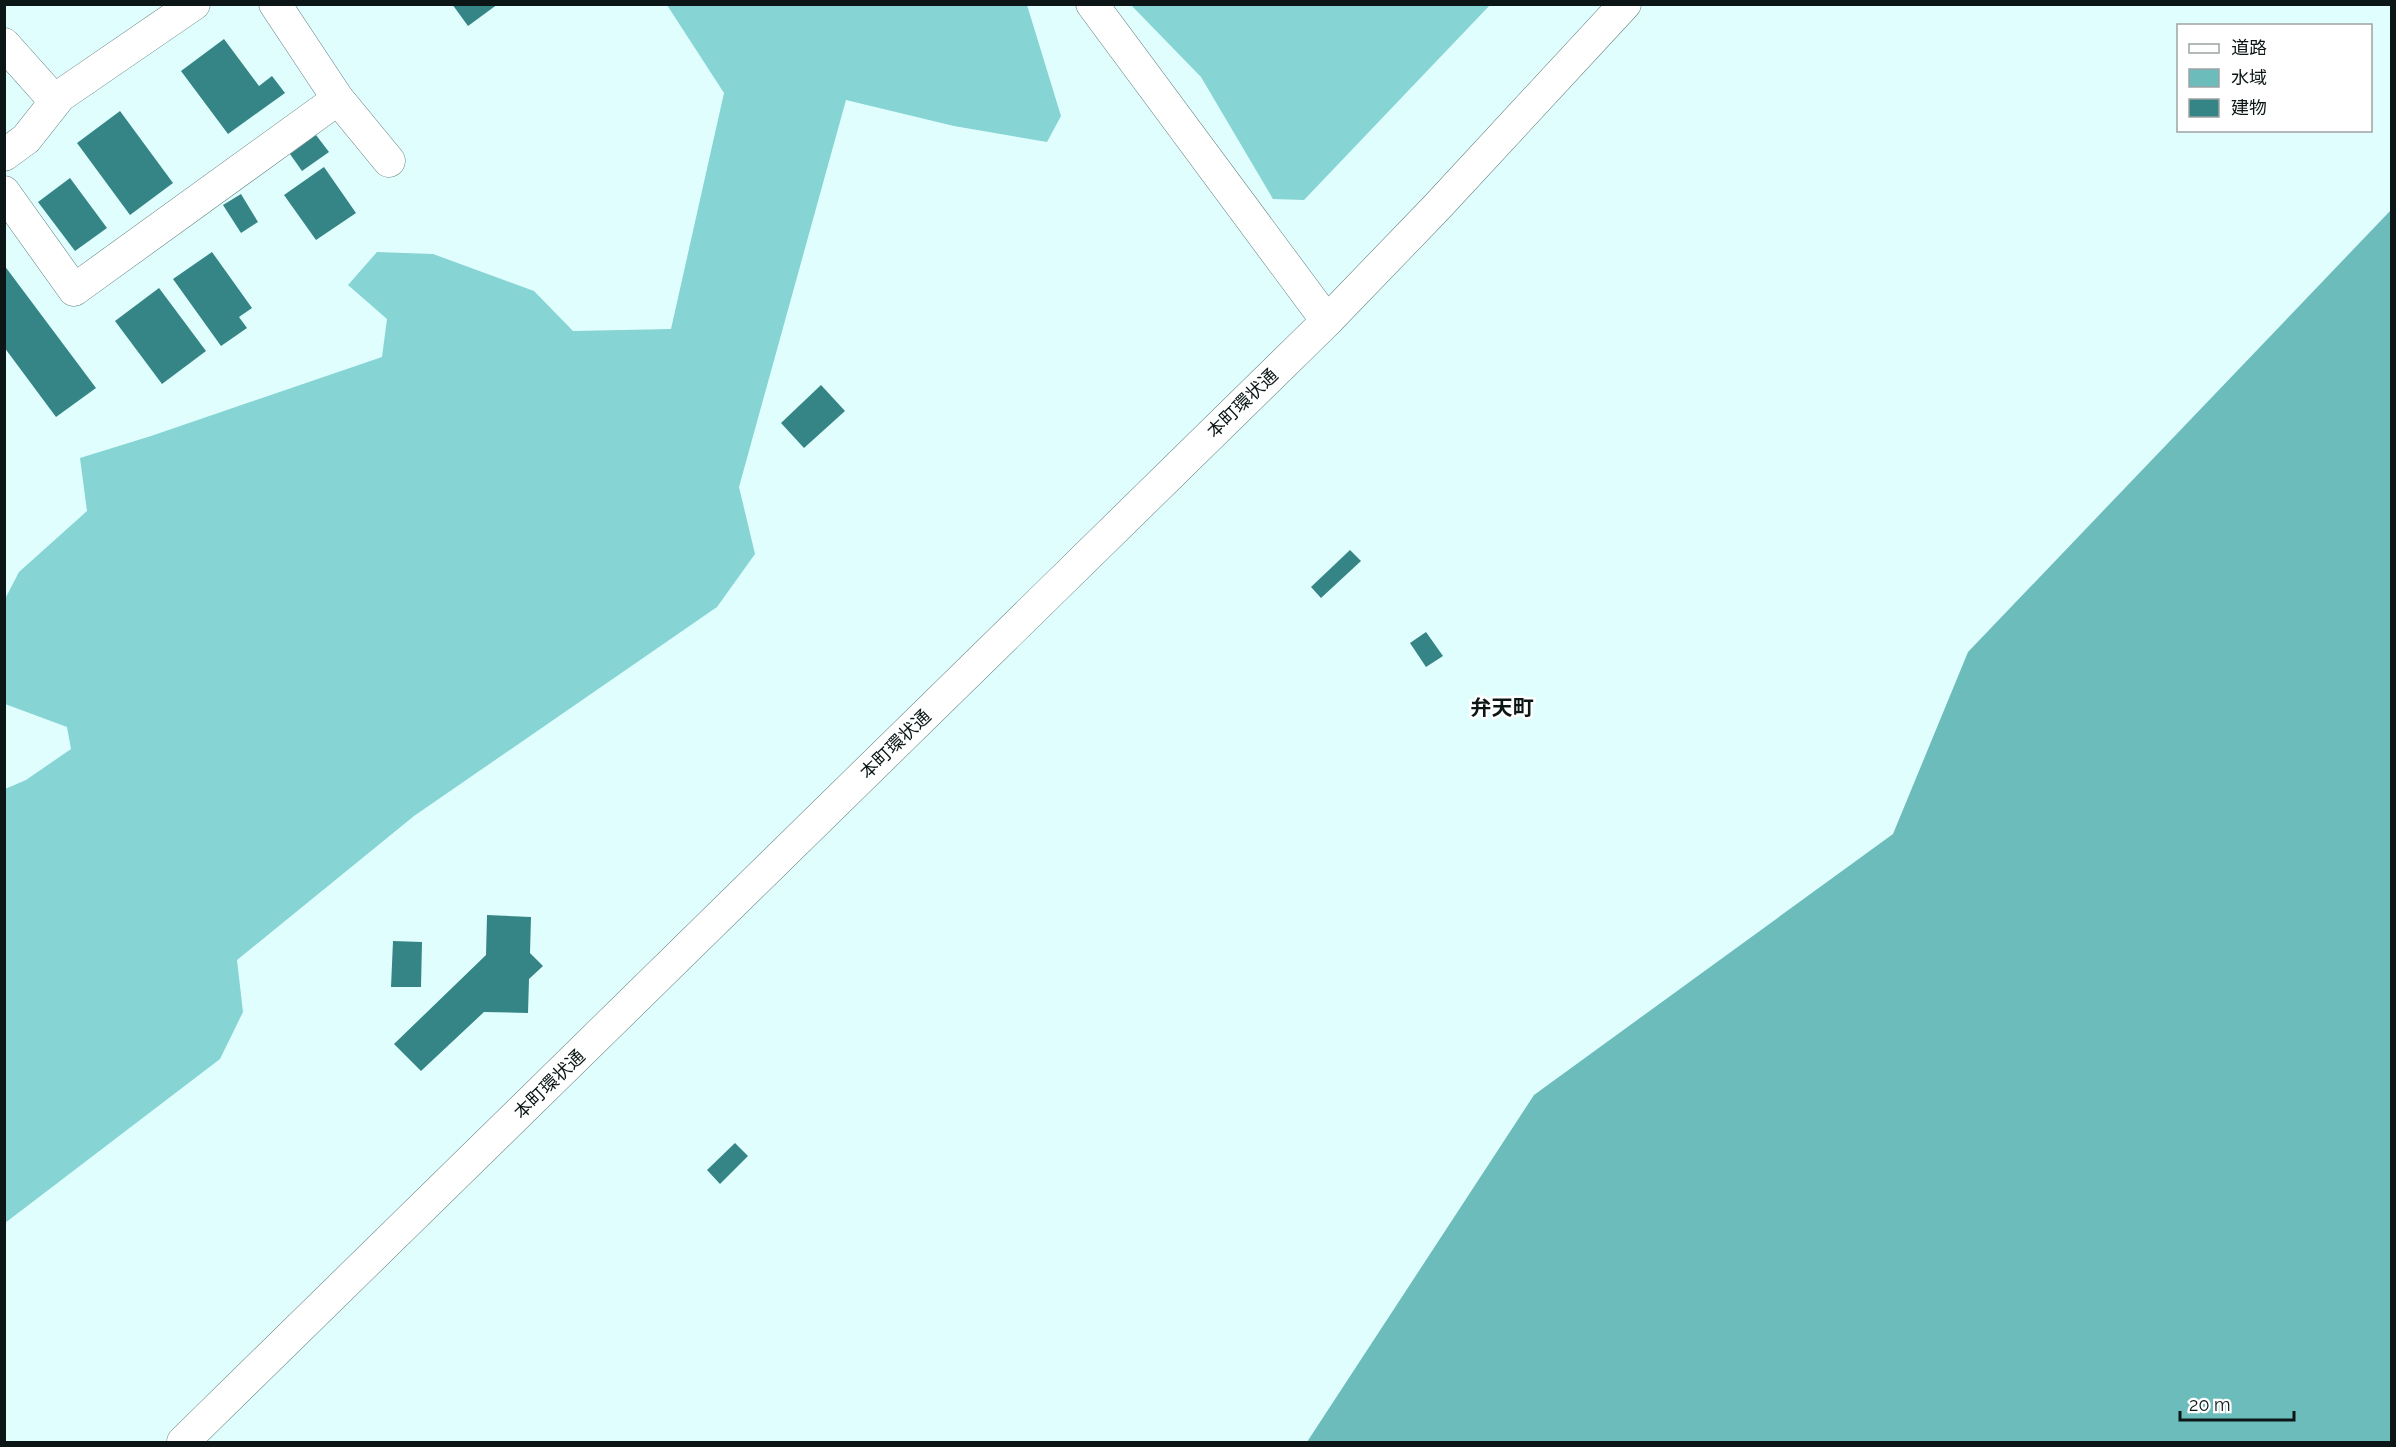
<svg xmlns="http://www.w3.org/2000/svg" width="2396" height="1447" viewBox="0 0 2396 1447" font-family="Raleway,'Noto Sans JP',sans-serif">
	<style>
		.forest { fill: #86d4d4 }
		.water { fill: #6dbcbc }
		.building { fill: #358586 }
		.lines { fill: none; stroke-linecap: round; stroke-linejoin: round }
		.minor-casing { stroke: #637d7d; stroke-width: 33 }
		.minor { stroke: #fff; stroke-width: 32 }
		.labels { text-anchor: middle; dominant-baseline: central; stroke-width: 5; stroke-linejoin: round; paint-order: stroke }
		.street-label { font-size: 18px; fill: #0c1616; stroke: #fff }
		.quarter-label { font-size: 21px; font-weight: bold; fill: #0c1616; stroke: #fff }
	</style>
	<rect width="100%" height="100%" fill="#e1fefe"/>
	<g class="forest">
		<path d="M667,5H1027L1061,116L1047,142L954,126L846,100L739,487L755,554L717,607L414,816L237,960L243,1012L220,1059L5,1223V789L26,780L71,749L67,727L5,704V599L19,572L87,511L80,458L151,436L382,357L387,319L348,285L377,252L433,254L534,291L573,331L671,329L724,93Z"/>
		<path d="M1131,5H1490L1304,200L1273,199L1201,77Z"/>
	</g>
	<path class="water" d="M2391,210V1442H1307L1534,1095L1893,834L1968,652Z"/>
	<g class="building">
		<path d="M452,4H498L468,26Z"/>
		<path d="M224,39L259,86L272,76L285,93L228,134L181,71Z"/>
		<path d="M120,111L173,183L130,215L77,143Z"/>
		<path d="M316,135L329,152L302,171L290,154Z"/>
		<path d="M324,167L356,213L316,240L284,195Z"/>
		<path d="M70,178L107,228L75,251L38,202Z"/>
		<path d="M241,194L258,222L241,233L223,205Z"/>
		<path d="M212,252L252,308L239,317L247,328L221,346L173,279Z"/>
		<path d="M4,265L96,388L56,417L4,347Z"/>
		<path d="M159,288L206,351L162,384L115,321Z"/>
		<path d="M821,385L845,411L804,448L781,423Z"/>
		<path d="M1350,550L1361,561L1321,598L1311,587Z"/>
		<path d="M1426,632L1443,656L1426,667L1410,643Z"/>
		<path d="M487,915L531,917L530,953L543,966L529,979L528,1013L484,1012L421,1071L394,1044L486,955Z"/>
		<path d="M393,941L422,942L421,987H391Z"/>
		<path d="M735,1143L748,1156L720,1184L707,1170Z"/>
	</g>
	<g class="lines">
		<g class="minor-casing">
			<g id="minor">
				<path d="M275,4L338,99L389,161"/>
				<path d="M1092,4L1327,321"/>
				<path d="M4,44L55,101"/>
				<path d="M4,155L26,139L60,96L194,4"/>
				<path d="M4,192L74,290L338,99"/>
				<path d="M183,1442L1327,321L1436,208L1625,4"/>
			</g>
		</g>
		<use href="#minor" class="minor"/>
	</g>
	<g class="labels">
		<g class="street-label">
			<text transform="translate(1242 403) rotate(-44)">本町環状通</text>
			<text transform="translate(895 744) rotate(-44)">本町環状通</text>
			<text transform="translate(549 1084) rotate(-44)">本町環状通</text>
		</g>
		<g class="quarter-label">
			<text x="1502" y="707">弁天町</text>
		</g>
	</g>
	<rect width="2396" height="1447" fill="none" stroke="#0c1616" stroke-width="12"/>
	<rect x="2177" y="24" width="195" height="108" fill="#ffffff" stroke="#9ea2a2" stroke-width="1.5"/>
	<rect x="2189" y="44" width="30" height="9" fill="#ffffff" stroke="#9ea2a2" stroke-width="1.5"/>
	<text x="2231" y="54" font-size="18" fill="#0c1616">道路</text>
	<rect x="2189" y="69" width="30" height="18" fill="#6dbcbc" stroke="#9ea2a2" stroke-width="1.5"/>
	<text x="2231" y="84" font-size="18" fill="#0c1616">水域</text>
	<rect x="2189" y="99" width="30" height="18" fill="#358586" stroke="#9ea2a2" stroke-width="1.5"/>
	<text x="2231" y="114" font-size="18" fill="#0c1616">建物</text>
	<path d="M2180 1411v9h114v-9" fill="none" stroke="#0c1616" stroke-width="3"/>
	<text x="2189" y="1411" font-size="18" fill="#0c1616" stroke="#ffffff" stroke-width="4.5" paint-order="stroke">20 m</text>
</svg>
